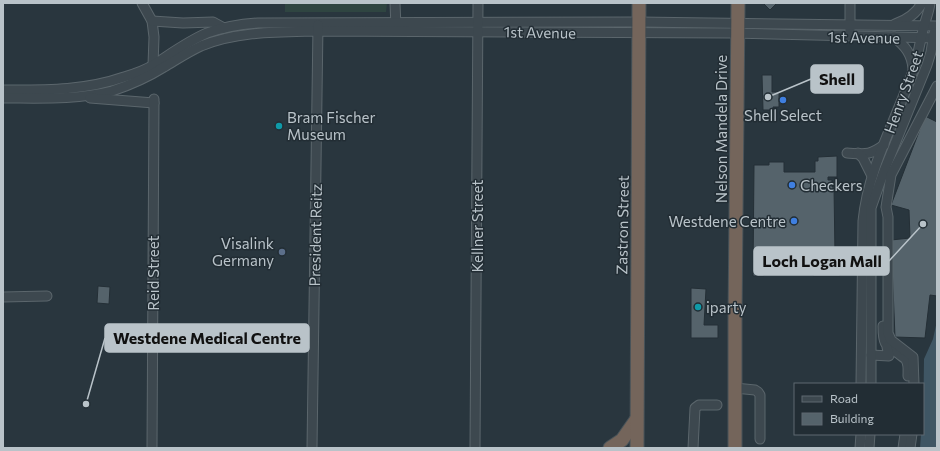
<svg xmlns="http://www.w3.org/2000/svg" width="940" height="451" viewBox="0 0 940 451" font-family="Commissioner,sans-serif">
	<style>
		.green { fill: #2f4541 }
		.water { fill: #3f5664 }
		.building { fill: #55636b; stroke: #242f36 }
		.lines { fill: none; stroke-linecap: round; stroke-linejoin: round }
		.minor-casing { stroke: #5b666c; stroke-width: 11 }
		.highway-casing { stroke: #485359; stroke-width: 15 }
		.minor { stroke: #3d484f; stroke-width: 9 }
		.highway { stroke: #74655b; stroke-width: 13 }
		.shop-dot { fill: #3f7fe0; stroke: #222d34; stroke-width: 1.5 }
		.culture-dot { fill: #0f9aa8; stroke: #222d34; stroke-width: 1.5 }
		.service-dot { fill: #5c6f8a; stroke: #222d34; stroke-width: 1.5 }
		.labels { text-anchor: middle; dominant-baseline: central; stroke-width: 3; stroke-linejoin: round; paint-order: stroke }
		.street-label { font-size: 15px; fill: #b9c3c9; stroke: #222d34 }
		.poi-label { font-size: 15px; fill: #b9c3c9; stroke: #222d34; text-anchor: start }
		.leader { fill: none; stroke: #b9c3c9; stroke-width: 1.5 }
		.callout-dot { fill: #b9c3c9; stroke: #222d34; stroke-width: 1.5 }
		.callout { fill: #b9c3c9; stroke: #b9c3c9; stroke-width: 1.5 }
		.callout-label { font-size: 16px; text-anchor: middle; font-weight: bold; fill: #111 }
	</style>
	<rect width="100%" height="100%" fill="#29363e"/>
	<path class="green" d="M285,3H387L386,12H285Z"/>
	<path class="water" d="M937,321V448H920L921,434H923L924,359L933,339Z"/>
	<g class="building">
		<path d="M763,3H777L770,10Z"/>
		<path d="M762,75H772V92H779V107H773V110H763Z"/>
		<path d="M925,116L937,122V296L930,295L925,338L895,337L891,240L910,238L909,210L891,205Z"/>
		<path d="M837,156V177H828V180H832V187H834L835,255H839L836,265H840V276H813V273L764,272V276H753L754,165H769V162H784V172H815V161H818V157Z"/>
		<path d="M98,286L110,287L109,304L97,303Z"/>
		<path d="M691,288L706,289L704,325H718V338H691Z"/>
	</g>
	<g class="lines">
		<g class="minor-casing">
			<g id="minor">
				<path d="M142,3L152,21L154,37L153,65"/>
				<path d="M395,3L396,28"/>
				<path d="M152,21L183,23L213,22L224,28"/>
				<path d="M895,24C907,20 916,14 922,3"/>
				<path d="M850,32V3"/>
				<path d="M894,37C905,46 912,54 913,69"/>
				<path d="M3,90C44,90 84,91 124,77C134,74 146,70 155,64C172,53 188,41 207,33C224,27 241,24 258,23L639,22L937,26"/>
				<path d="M3,98C39,98 77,100 112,91C130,85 148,77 164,67C176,60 188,52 201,46C238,31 278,32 318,31L731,33L937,38"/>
				<path d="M90,98L154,103"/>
				<path d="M847,153C865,154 869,156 884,145"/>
				<path d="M858,153L863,158L872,176"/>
				<path d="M3,297L47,296"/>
				<path d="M883,326C883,343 884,345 899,354C901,356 905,358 906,360C909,365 908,371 908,376"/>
				<path d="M871,355L889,356L887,347"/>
				<path d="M861,384L863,221C868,168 896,120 913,71C918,56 920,41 924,26C926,18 929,12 930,3"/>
				<path d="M871,384V208L884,171L927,65L931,52L934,33"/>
				<path d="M914,384L913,357L891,340L888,333V217L886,207L891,175L937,86"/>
				<path d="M735,388L755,390L758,392L760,395V439"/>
				<path d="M152,448L154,99"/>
				<path d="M312,448L318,25"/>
				<path d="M475,448L478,3"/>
				<path d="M693,448L695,408L699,405H717"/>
				<path d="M860,448L861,434"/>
				<path d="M869,448L870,434"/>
				<path d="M903,448L905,434"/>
				<path d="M910,448L912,434"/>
			</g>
		</g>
		<g class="highway-casing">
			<g id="highway">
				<path d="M610,448L622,440L636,420"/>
				<path d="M637,448L639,3"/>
				<path d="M735,448V320L738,3"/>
			</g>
		</g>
		<use href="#minor" class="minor"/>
		<use href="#highway" class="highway"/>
	</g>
	<g class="shop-dot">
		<circle cx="783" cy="100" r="4"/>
		<circle cx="792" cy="185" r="4"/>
		<circle cx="794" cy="221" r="4"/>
	</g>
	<g class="culture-dot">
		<circle cx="279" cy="126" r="4"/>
		<circle cx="698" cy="307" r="4"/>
	</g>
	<circle class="service-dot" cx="282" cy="252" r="4"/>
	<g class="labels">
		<g class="street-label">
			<text transform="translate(540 32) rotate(1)">1st Avenue</text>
			<text transform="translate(864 37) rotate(1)">1st Avenue</text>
			<text transform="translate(903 92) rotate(-70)">Henry Street</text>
			<text transform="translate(721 129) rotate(-90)">Nelson Mandela Drive</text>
			<text transform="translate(622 225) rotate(-89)">Zastron Street</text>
			<text transform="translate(477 226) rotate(-90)">Kellner Street</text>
			<text transform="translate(315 235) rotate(-89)">President Reitz</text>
			<text transform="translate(153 273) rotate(-90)">Reid Street</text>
		</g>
		<g class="poi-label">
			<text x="783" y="115" text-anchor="middle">Shell Select</text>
			<text x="287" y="117">Bram Fischer<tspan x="287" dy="17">Museum</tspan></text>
			<text x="800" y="185">Checkers</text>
			<text x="786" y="221" text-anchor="end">Westdene Centre</text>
			<text x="274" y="243" text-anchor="end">Visalink<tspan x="274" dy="17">Germany</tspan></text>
			<text x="706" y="307">iparty</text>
		</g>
	</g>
	<path class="leader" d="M768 97L811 79M923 224L889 261M86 404L105 338"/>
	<g class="callout-dot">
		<circle cx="768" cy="97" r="4"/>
		<circle cx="923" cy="224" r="4"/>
		<circle cx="86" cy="404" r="4"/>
	</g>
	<g class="callout">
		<rect x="811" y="65" width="52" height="28" rx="4"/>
		<rect x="754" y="247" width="135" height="28" rx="4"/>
		<rect x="105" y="324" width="204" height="28" rx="4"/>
	</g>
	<g class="callout-label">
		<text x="837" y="85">Shell</text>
		<text x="822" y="267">Loch Logan Mall</text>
		<text x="207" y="344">Westdene Medical Centre</text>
	</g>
	<rect width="940" height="451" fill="none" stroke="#b9c3c9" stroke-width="8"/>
	<rect x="794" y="383" width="130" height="52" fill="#222d34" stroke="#5e6970"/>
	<rect x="802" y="396" width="20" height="6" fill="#3d484f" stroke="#5e6970"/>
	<text x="830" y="403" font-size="12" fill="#b9c3c9">Road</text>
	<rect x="802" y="413" width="20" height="12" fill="#55636b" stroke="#5e6970"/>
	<text x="830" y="423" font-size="12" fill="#b9c3c9">Building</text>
</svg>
